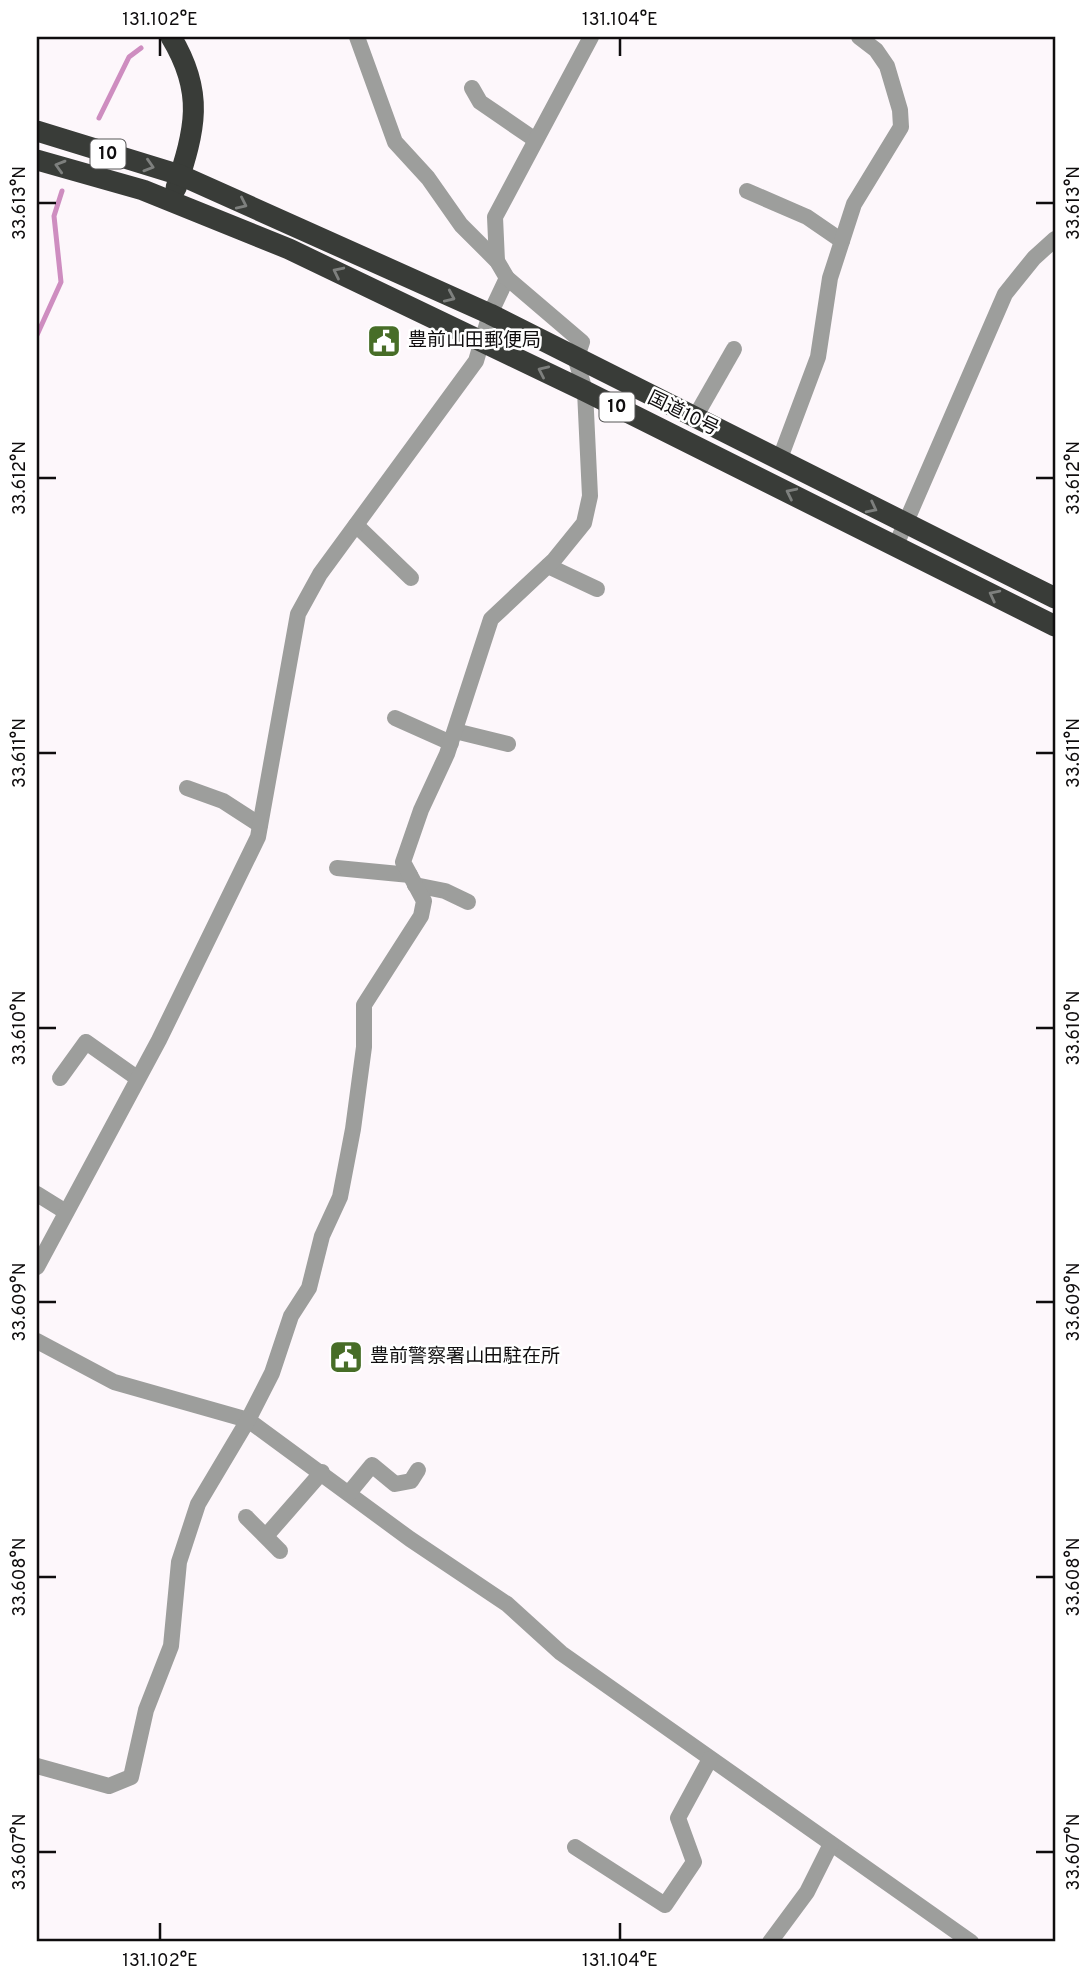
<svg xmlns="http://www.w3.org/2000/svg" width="1092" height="1979" viewBox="0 0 1092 1979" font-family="Overpass,'Noto Sans JP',sans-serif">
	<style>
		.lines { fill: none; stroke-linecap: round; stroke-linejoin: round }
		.stream { stroke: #ce8dc0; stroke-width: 5 }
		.street { stroke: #9d9e9c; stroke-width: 16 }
		.highway { stroke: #393c38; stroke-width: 21 }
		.oneway { stroke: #7e807e }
		.ticks { fill: none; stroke: #0f0d0e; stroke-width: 2.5 }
		.labels { text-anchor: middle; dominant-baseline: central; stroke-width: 5; stroke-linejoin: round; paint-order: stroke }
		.shield { fill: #fff; stroke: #575656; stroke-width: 2 }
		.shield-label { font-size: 18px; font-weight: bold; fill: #0f0d0e }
		.poi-label { font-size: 19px; fill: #0f0d0e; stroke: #fff; text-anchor: start }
		.street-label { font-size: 19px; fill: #0f0d0e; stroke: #fff }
		.neatline { fill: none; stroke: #0f0d0e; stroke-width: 2.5 }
		.ticks-label { font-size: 18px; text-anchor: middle; fill: #0f0d0e }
	</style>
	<rect width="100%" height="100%" fill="#fdf7fb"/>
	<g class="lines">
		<g class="stream">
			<path d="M99,118L129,57L141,48"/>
			<path d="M37,335L61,282L54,216L62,191"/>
		</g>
		<g class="street">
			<path d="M472,88L480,102L534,139"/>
			<path d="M747,191L807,217L842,241"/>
			<path d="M497,261L495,217L591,37"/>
			<path d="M694,419L734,349"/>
			<path d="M779,461L818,357L830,278L854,204L901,127L900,110L887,66L876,50L859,37"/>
			<path d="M356,525L411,578"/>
			<path d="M896,545L1005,294L1034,258L1055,239"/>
			<path d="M548,566L597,589"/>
			<path d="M395,718L451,743"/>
			<path d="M455,731L508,744"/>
			<path d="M187,788L223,801L260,825"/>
			<path d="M337,868L410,875"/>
			<path d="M415,885L445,891L468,902"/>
			<path d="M60,1078L86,1042L137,1078"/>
			<path d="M37,1194L66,1212"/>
			<path d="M37,1267L159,1040L258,837L298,614L320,574L476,361L490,314L507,278"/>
			<path d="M37,1341L114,1382L248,1420L410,1539L507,1604L561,1653L971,1942"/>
			<path d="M349,1493L372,1465L395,1484L411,1481L418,1470"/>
			<path d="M246,1517L280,1551"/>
			<path d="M266,1536L322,1472"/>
			<path d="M37,1766L109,1786L131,1777L146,1710L171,1646L179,1562L198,1504L248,1420L272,1373L291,1316L309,1288L322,1236L340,1197L353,1129L364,1047V1005L421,916L424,901L403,862L421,810L447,754L491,619L554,560L584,523L590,496L585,391L576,360L582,342L507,278L497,261L461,225L428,178L395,142L357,37"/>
			<path d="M575,1847L665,1905L694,1862L678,1818L710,1759"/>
			<path d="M770,1942L807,1892L831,1844"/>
		</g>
		<g class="highway">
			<path d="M171,37C205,93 195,129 176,188"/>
			<path d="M37,131L180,175L490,314L1055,598"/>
			<path d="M37,160L143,190L289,249L585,391L1055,626"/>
		</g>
	</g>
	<defs><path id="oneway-chevron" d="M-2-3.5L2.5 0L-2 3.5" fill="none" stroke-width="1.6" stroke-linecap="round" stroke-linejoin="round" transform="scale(1.75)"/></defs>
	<g class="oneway">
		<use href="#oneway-chevron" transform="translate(60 166) rotate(-164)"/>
		<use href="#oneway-chevron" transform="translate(149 166) rotate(17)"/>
		<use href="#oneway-chevron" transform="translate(242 204) rotate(25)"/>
		<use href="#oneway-chevron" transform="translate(338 272) rotate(-154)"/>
		<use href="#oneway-chevron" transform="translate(450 297) rotate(24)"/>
		<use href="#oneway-chevron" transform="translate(543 371) rotate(-155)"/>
		<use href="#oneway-chevron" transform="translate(791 493) rotate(-154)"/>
		<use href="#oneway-chevron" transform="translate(872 508) rotate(27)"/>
		<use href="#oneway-chevron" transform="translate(994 595) rotate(-153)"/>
	</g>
	<path class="ticks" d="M160,38V56M620,38V56M38,203H56M1036,203H1054M38,478H56M1036,478H1054M38,753H56M1036,753H1054M38,1028H56M1036,1028H1054M38,1302H56M1036,1302H1054M38,1577H56M1036,1577H1054M38,1852H56M1036,1852H1054M160,1923V1940M620,1923V1940"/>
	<defs>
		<g id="civic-square" transform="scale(1.75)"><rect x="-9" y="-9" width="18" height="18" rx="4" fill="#476d27" stroke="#fff"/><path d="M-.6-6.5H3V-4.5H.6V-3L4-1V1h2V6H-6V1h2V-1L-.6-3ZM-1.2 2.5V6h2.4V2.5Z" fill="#fff"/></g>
	</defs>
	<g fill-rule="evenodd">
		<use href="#civic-square" x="384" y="341"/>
		<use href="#civic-square" x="346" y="1357"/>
	</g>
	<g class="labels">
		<g class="shield">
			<rect x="90.5" y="139.5" width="35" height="29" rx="5"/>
			<rect x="599.5" y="392.5" width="35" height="29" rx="5"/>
		</g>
		<g class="shield-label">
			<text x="108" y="154">10</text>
			<text x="617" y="407">10</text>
		</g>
		<g class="poi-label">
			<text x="408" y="341">豊前山田郵便局</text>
			<text x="370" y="1357">豊前警察署山田駐在所</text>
		</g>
		<g class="street-label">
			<text transform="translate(683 414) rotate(26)">国道10号</text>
		</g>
	</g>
	<rect width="1092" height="1979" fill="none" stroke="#ffffff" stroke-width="77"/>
	<rect x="38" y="38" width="1016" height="1902" class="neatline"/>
	<g class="ticks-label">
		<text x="160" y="25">131.102°E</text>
		<text x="620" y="25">131.104°E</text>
		<text transform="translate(19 203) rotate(-90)" y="6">33.613°N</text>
		<text transform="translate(1073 203) rotate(-90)" y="6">33.613°N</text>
		<text transform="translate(19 478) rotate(-90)" y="6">33.612°N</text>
		<text transform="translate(1073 478) rotate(-90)" y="6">33.612°N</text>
		<text transform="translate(19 753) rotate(-90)" y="6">33.611°N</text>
		<text transform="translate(1073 753) rotate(-90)" y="6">33.611°N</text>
		<text transform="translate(19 1028) rotate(-90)" y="6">33.610°N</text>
		<text transform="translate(1073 1028) rotate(-90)" y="6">33.610°N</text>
		<text transform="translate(19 1302) rotate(-90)" y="6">33.609°N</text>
		<text transform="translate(1073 1302) rotate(-90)" y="6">33.609°N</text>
		<text transform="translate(19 1577) rotate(-90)" y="6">33.608°N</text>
		<text transform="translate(1073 1577) rotate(-90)" y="6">33.608°N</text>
		<text transform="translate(19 1852) rotate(-90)" y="6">33.607°N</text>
		<text transform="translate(1073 1852) rotate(-90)" y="6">33.607°N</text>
		<text x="160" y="1966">131.102°E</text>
		<text x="620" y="1966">131.104°E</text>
	</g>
</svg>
